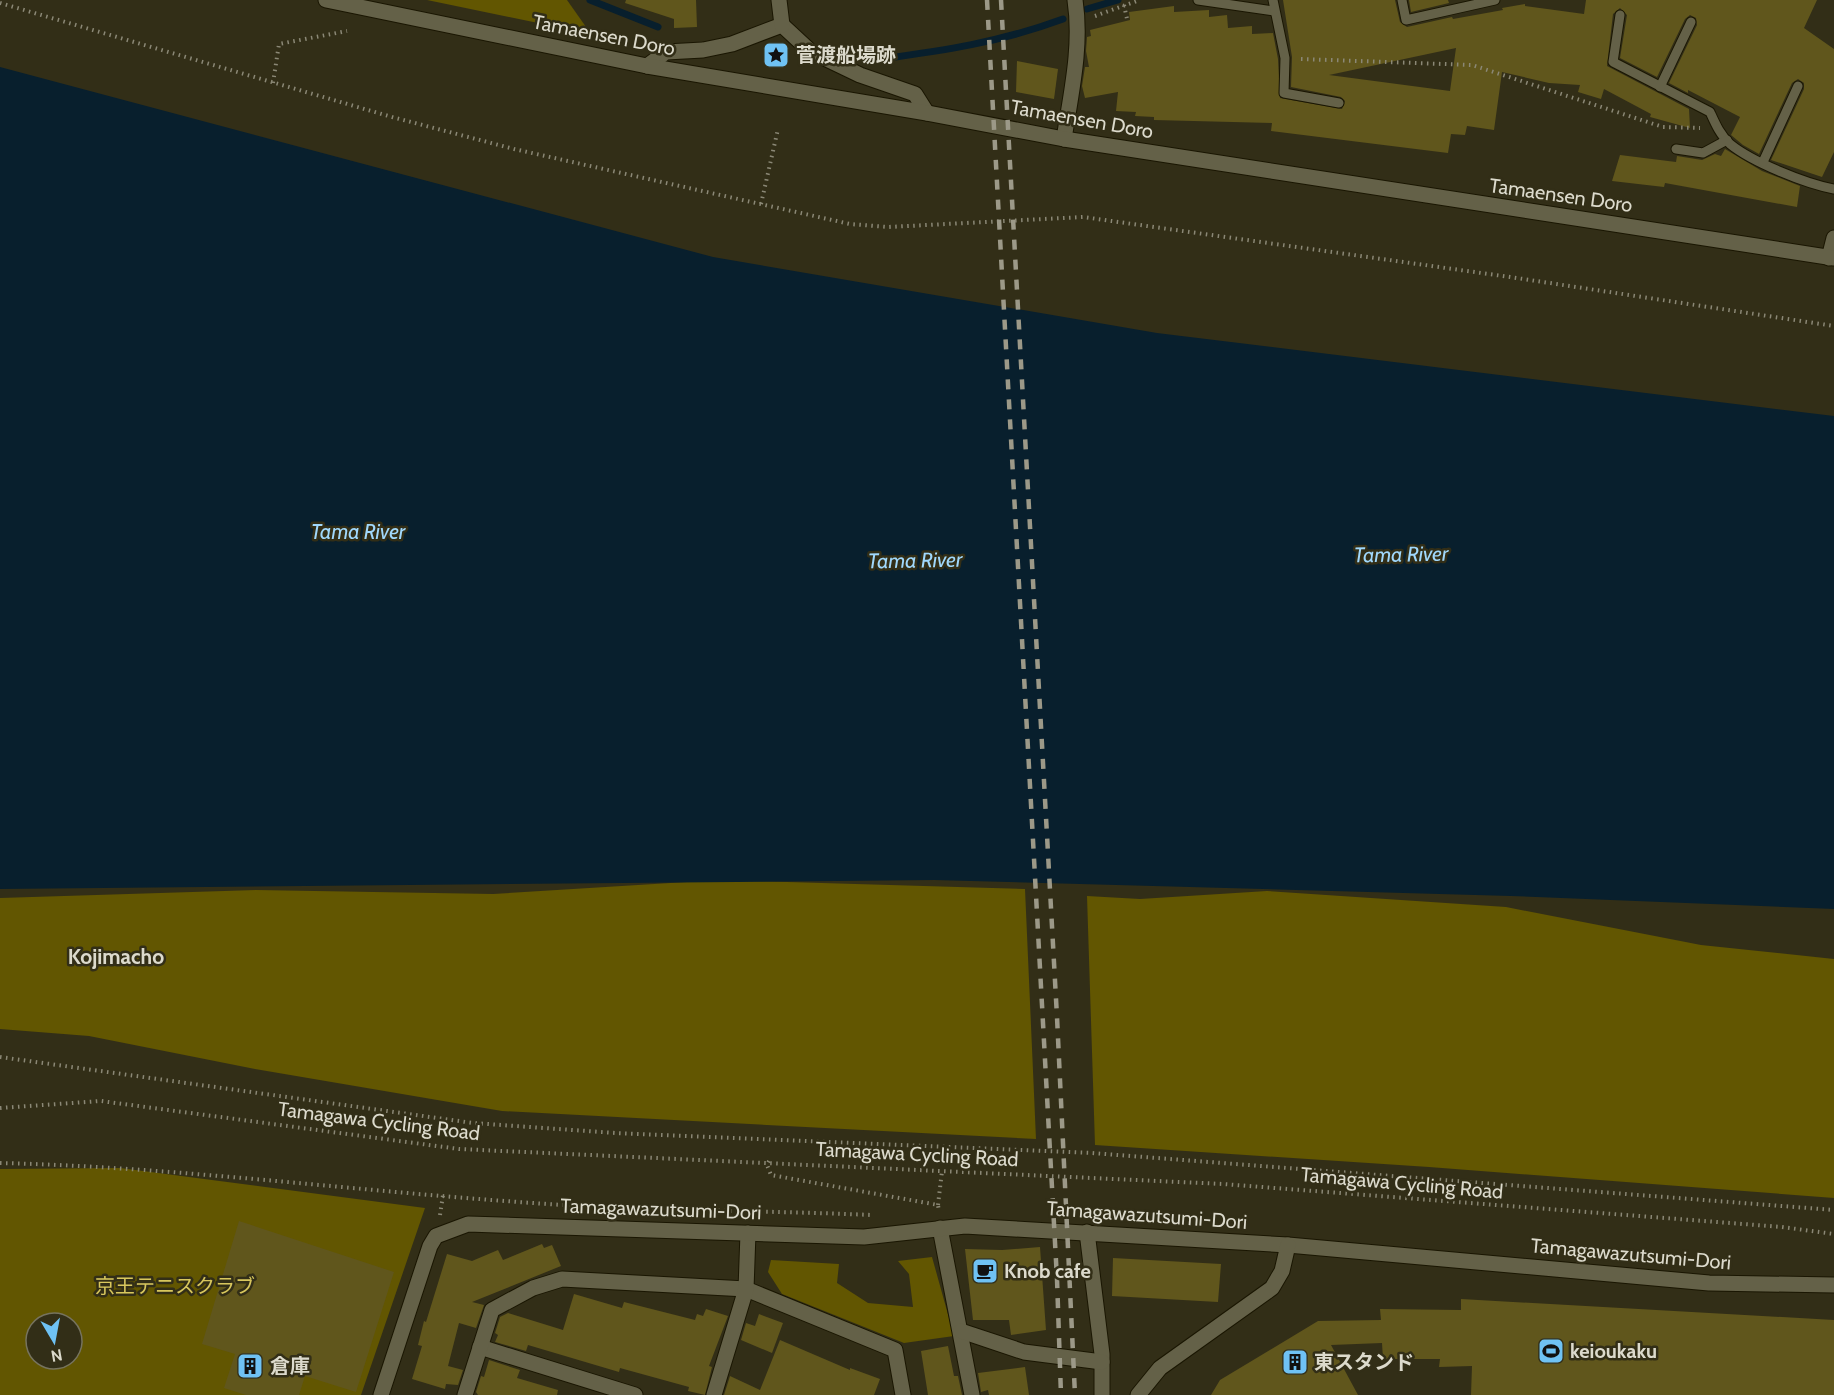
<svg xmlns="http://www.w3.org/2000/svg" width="1834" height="1395" viewBox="0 0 1834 1395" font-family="Cabin,'Noto Sans JP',sans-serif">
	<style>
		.green { fill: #625601; fill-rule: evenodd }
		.water { fill: #081f2d }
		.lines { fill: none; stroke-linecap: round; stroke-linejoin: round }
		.stream { stroke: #081f2d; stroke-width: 7 }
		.building { fill: #60561c; fill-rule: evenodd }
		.service-casing { stroke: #1a1602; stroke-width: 11 }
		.minor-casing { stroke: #1a1602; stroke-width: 17 }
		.tertiary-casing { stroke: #1a1602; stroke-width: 17 }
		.path { stroke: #8b8876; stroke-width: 4; stroke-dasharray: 1.5 4.5; stroke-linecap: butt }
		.service { stroke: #646148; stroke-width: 9 }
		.minor { stroke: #646148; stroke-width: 15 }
		.tertiary { stroke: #646148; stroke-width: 15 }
		.rail { stroke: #9c9988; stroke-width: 4.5; stroke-dasharray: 10 10; stroke-linecap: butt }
		.labels { text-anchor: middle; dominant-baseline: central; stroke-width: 5; stroke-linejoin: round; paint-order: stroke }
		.street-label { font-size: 20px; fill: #dcdacc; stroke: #322e17 }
		.poi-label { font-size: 20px; font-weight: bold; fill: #dcdacc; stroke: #322e17; text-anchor: start }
		.park-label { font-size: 20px; fill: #d8c75d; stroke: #322e17 }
		.water-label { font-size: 21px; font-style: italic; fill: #a0d8fc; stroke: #322e17 }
		.neighbourhood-label { font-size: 21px; font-weight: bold; fill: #dcdacc; stroke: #322e17 }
	</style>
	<rect width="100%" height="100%" fill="#322e17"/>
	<g class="green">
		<path d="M427,0H567L591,34Z"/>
		<path d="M719,880L1025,889L1036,1139L502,1111L255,1069L89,1036L0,1029V898L256,890L493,894Z"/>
		<path d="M1267,891L1506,907L1701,945L1834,959V1198L1429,1167L1095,1145L1087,896L1140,899Z"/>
		<path d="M120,1168L425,1208L361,1395H0V1169ZM36,1323H72V1359H36Z"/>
		<path d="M932,1257L954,1336L904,1343L782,1294L768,1272L771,1260L839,1264L837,1283L868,1303L913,1307L909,1274L898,1261Z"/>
	</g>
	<path class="water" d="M0,67L713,257L1157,333L1834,416V909L1511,896L934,880L0,889Z"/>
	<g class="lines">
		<g class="stream">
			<path d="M590,0L658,27"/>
			<path d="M1087,9L1118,0"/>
			<path d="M868,61C939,51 995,44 1063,19"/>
		</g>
	</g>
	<g class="building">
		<path d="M626,0H696L697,27L674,28V19L625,3Z"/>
		<path d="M1283,0H1395L1400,22L1407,27L1452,17L1453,19L1503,10L1502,8L1525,4V6L1584,14L1586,0H1817L1804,28L1834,49V152L1822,177L1771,160L1804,89V83L1798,79L1792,83L1759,154L1743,145L1731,135L1740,117L1688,90V93L1669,83L1697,25L1696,18L1690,15L1685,19L1657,77L1620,58L1627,15L1620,8L1613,14L1607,66L1689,109L1690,128L1650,117L1651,114L1604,89L1601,99L1578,92L1580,85L1549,83L1502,72L1494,130L1467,126L1465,135L1451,134L1448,153L1271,131L1272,123L1154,120V117L1135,116L1136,112L1116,111L1118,92L1085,98L1082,86L1085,67H1089L1086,51L1087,37L1091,36L1090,30L1130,20L1129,12L1174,6V12L1209,10V17L1227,15L1228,28L1252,26V34L1273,33L1278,59L1280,98L1342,109L1345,101L1341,97L1291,87L1292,57ZM1456,48L1450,91L1329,75Z"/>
		<path d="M1409,0H1448L1449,3L1411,12Z"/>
		<path d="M1017,61L1058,69L1054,99L1016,92Z"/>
		<path d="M1725,149L1762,171L1800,186L1797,207L1665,183L1664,187L1612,181L1620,155L1676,162L1677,156L1702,160L1715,154L1721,156Z"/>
		<path d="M239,1221L394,1272L356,1392L305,1376L299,1395H246L224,1388L235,1354L202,1344Z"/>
		<path d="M542,1244L544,1248L552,1245L561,1266L472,1302L484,1305L476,1328L459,1323L448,1366L463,1370L458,1385L446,1384L445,1389L412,1379L422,1346L418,1345L424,1321L426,1322L447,1254L472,1261L498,1250L503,1260Z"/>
		<path d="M1040,1247L1046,1330L1011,1335L1009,1320H973L965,1249L1002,1250Z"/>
		<path d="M1113,1258L1221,1264L1218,1302L1112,1296Z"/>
		<path d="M574,1294L622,1308L624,1302L695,1320L697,1314L703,1316L706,1309L728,1316L709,1366L712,1367L705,1395L688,1391L689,1387L620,1368L619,1372L528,1345L526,1351L495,1342L498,1335L495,1333L500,1317L508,1313L563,1330Z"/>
		<path d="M1461,1299L1834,1320V1395H1471L1472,1366L1439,1367L1440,1359H1383L1382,1343L1331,1345L1358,1395H1211L1220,1380L1318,1321L1381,1320L1380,1309L1461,1310Z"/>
		<path d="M759,1314L783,1323L772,1353L741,1340L746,1323L755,1326Z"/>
		<path d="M780,1340L850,1370V1368L880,1379L874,1395H724L730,1376L760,1390Z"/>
		<path d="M948,1346L954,1376H958L962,1395H928L921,1351Z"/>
		<path d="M489,1360L520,1370L517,1378L558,1390L557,1395H478L476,1392L481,1376L484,1377Z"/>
		<path d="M1025,1367L1029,1395H989L988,1390L981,1392L978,1373Z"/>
	</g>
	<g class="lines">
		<g class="service-casing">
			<g id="service">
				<path d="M1198,0L1274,11"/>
				<path d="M1273,0L1285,58L1284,93L1339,103"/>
				<path d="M1402,0L1406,20L1495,0"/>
				<path d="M1620,15L1613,62L1710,112C1715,123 1720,135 1730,144C1752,162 1806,184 1834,189"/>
				<path d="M1660,87L1691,22"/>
				<path d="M1676,149L1703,153L1727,140"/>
				<path d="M1763,162L1798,86"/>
			</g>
		</g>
		<g class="minor-casing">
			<g id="minor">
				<path d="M647,66L666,52L703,50L732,44L782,25L810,51L860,75L915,94L927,113"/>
				<path d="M1064,139C1071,93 1082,46 1075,0"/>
				<path d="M1829,258L1834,238"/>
				<path d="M940,1228L972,1395"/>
				<path d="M1087,1232L1102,1354V1395"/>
				<path d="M961,1331L1024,1352L1102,1362"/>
				<path d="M480,1347L635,1395"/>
				<path d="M465,1395L492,1310L533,1288L562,1279L746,1289L895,1350L903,1395"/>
				<path d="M714,1395L746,1289L748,1233"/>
			</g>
		</g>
		<g class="tertiary-casing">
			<g id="tertiary">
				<path d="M326,0L647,66L927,113L1064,139L1834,258"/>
				<path d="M779,0L782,25"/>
				<path d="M381,1395L430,1246L436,1236L468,1224L864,1237L965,1226L1288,1245L1709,1283L1834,1285"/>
				<path d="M1138,1395L1160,1368L1272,1288L1282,1271L1288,1245"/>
			</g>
		</g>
		<g class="path">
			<path d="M0,3L392,117L514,149L850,224L888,227L1083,217L1510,277L1834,326"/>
			<path d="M1124,5L1127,19"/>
			<path d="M1095,16L1140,0"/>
			<path d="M1301,59L1472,65L1663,127L1700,128"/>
			<path d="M273,83L279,44L347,31"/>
			<path d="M761,204L778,129"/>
			<path d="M0,1057L473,1123L615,1133L1092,1153L1834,1210"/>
			<path d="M0,1108L101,1101L459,1149L1223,1184L1782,1227L1834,1234"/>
			<path d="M769,1161L767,1165L771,1175L938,1205L939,1211"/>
			<path d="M0,1163C174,1167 346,1190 519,1202C636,1211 754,1210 872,1215"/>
			<path d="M938,1205L942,1171"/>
			<path d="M440,1215L443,1195"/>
		</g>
		<use href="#service" class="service"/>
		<use href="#minor" class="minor"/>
		<use href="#tertiary" class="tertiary"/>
		<g class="rail">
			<path d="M987,0L1057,1279L1061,1395"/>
			<path d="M1001,0L1057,1017L1075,1395"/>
		</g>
	</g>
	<defs>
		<g id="sight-square" transform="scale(1.35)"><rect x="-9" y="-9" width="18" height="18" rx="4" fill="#6fc2f4" stroke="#322e17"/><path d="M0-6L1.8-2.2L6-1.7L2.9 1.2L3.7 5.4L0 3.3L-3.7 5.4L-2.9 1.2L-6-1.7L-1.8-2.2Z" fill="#111"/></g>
		<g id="cafe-square" transform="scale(1.35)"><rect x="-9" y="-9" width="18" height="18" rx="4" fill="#6fc2f4" stroke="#322e17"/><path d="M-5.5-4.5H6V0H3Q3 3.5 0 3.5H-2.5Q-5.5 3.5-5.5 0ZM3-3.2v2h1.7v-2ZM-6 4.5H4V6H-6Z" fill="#111"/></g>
		<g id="stadium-square" transform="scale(1.35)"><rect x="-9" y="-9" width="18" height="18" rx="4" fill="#6fc2f4" stroke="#322e17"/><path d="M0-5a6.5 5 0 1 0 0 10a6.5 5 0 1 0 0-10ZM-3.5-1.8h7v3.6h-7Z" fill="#111"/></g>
		<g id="building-square" transform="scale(1.35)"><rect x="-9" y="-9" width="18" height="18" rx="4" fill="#6fc2f4" stroke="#322e17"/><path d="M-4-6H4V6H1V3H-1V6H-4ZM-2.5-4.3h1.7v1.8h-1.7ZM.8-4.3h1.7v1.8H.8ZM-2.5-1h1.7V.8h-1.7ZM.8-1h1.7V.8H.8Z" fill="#111"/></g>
	</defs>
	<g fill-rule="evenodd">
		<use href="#sight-square" x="776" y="55"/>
		<use href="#cafe-square" x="985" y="1271"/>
		<use href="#stadium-square" x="1551" y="1351"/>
		<use href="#building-square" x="1295" y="1362"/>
		<use href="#building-square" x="250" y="1366"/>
	</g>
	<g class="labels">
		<g class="street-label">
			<text transform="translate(604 35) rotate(11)">Tamaensen Doro</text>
			<text transform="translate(1082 119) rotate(10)">Tamaensen Doro</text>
			<text transform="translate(1561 195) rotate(8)">Tamaensen Doro</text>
			<text transform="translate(379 1121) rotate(7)">Tamagawa Cycling Road</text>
			<text transform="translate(917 1154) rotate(3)">Tamagawa Cycling Road</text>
			<text transform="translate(1402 1183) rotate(5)">Tamagawa Cycling Road</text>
			<text transform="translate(661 1209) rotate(2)">Tamagawazutsumi-Dori</text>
			<text transform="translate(1147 1215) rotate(4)">Tamagawazutsumi-Dori</text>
			<text transform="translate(1631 1254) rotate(5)">Tamagawazutsumi-Dori</text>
		</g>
		<g class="poi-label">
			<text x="796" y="55">菅渡船場跡</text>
			<text x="1004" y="1271">Knob cafe</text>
			<text x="1570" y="1351">keioukaku</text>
			<text x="1314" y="1362">東スタンド</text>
			<text x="270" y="1366">倉庫</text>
		</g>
		<g class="park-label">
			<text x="175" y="1286">京王テニスクラブ</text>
		</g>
		<g class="water-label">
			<text x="358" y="531">Tama River</text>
			<text transform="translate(1401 554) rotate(-1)">Tama River</text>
			<text transform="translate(915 560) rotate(-1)">Tama River</text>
		</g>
		<g class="neighbourhood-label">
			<text x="116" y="956">Kojimacho</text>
		</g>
	</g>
	<g transform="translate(54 1341) rotate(170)"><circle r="28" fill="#322e17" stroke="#76735f" stroke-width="1.5"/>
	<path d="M0-4.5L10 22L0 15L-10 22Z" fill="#6fc2f4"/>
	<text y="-9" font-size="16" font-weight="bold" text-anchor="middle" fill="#dcdacc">N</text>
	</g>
</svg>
